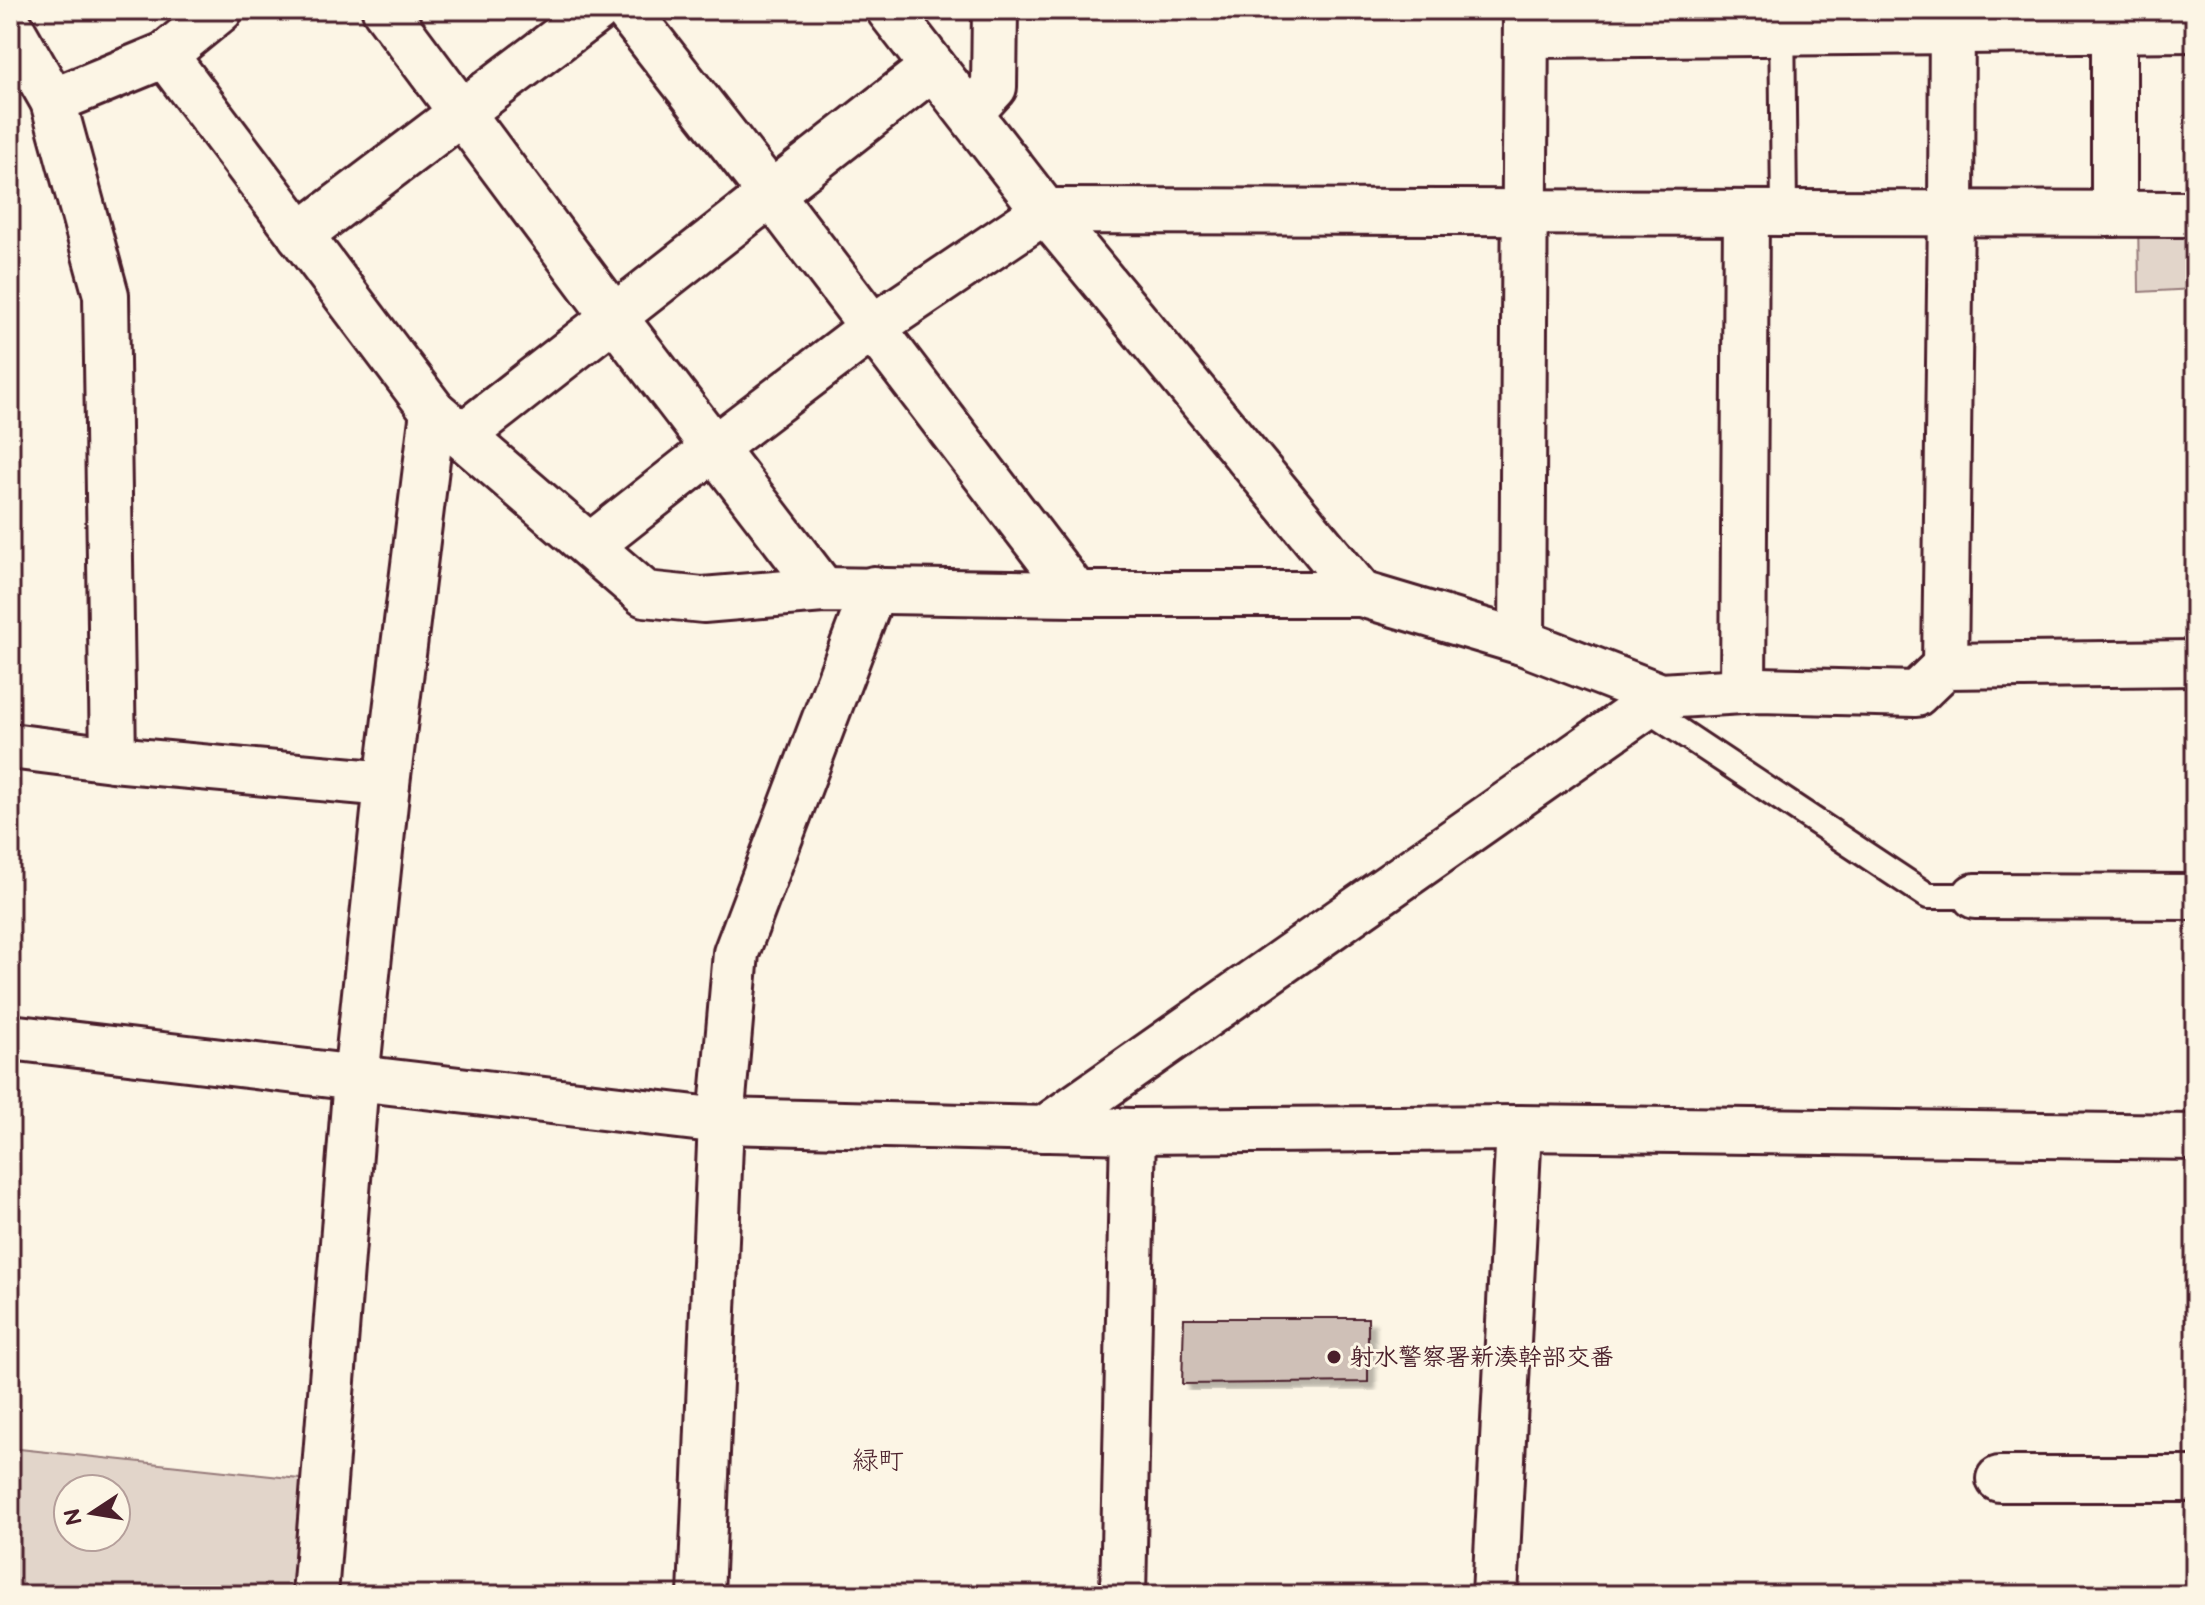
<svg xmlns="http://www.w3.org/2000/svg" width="2205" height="1605" viewBox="0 0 2205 1605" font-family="'Balsamiq Sans','Klee One',sans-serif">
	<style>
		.green { fill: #e2d5ca; stroke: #967a7a; stroke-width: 2; fill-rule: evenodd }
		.building { fill: #cfc0b7; stroke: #4a1f2b; stroke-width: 2; filter: url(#shadow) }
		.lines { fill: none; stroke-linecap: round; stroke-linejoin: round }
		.lane-casing { stroke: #4a1f2b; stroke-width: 30 }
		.street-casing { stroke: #4a1f2b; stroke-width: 50 }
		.secondary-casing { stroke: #4a1f2b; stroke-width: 50 }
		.lane { stroke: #fcf5e5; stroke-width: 24 }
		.street { stroke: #fcf5e5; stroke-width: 44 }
		.secondary { stroke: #fcf5e5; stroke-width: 44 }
		.poi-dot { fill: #4a1f2b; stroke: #fcf5e5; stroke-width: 3 }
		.labels { text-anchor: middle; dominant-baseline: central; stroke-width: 6; stroke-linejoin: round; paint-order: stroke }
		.poi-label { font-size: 24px; font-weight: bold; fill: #4a1f2b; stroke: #fcf5e5; text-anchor: start }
		.neighbourhood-label { font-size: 26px; fill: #4a1f2b; stroke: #fcf5e5 }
	</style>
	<defs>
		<filter id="shadow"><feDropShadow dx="7" dy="7" stdDeviation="2" flood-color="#0004"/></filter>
	</defs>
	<rect width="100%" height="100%" fill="#fcf5e5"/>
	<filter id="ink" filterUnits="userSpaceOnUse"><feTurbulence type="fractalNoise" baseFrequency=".0125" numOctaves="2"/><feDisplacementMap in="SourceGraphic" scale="16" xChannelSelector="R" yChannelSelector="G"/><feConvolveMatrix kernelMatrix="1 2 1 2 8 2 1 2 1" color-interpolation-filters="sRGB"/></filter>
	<g filter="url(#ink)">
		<g class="green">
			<path d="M2138,214H2195V289L2139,292Z"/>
			<path d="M10,1448L318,1481L307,1595H10ZM68,1489H116V1537H68Z"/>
		</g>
		<path class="building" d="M1184,1318H1368V1382L1182,1384Z"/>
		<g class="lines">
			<g class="lane-casing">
				<g id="lane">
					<path d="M1782,10L1784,213"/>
					<path d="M1645,708L1928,896H1975"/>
				</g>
			</g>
			<g class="street-casing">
				<g id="street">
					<path d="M385,10L614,317L823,590"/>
					<path d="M627,10L771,194L1076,594"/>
					<path d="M889,10L1045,211L1361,594"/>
					<path d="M2114,10V214"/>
					<path d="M10,26L53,101L106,295L113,759"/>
					<path d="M1526,35L2195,29"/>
					<path d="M165,55L433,411L645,594L703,600L823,590L1076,594H1361L1522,642L1661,696L1759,690L1916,694L1945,666L2195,663"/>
					<path d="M53,101L165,55L220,10"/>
					<path d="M970,113L994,87L995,10"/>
					<path d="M300,235L597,10"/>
					<path d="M462,436L933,67"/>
					<path d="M590,546L714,448L873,327L1045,211L2195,214"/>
					<path d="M1522,642L1526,10"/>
					<path d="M1945,666L1951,213L1952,10"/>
					<path d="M1743,691L1746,213"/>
					<path d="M10,746L113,759L387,784"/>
					<path d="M1975,896L2195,897"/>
					<path d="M1044,1129L1661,696"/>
					<path d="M1999,1479H2195"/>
					<path d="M315,1595L356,1079L387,784L433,411"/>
					<path d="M1123,1595L1133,1131"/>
					<path d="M1495,1595L1519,1128"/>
				</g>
			</g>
			<g class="secondary-casing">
				<g id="secondary">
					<path d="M10,1037L721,1121L1133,1131L1519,1128L2195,1137"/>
					<path d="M701,1595L721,1121L736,953L874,589"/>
				</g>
			</g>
			<use href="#lane" class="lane"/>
			<use href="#street" class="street"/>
			<use href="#secondary" class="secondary"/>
		</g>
	</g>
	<circle class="poi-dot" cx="1334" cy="1357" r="8"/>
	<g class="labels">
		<g class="poi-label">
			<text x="1350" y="1357">射水警察署新湊幹部交番</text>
		</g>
		<g class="neighbourhood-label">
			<text x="878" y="1461">緑町</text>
		</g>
	</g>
	<rect width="2205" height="1605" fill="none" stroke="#fcf5e5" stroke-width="40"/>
	<rect x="20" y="20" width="2165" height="1565" fill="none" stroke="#4a1f2b" stroke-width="3" filter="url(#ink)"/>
	<g transform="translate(92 1513) rotate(258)"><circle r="38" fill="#fcf5e5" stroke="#b59f9b" stroke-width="2"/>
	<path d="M0-6L14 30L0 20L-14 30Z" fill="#4a1f2b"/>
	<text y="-12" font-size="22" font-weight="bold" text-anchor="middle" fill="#4a1f2b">N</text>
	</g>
</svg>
